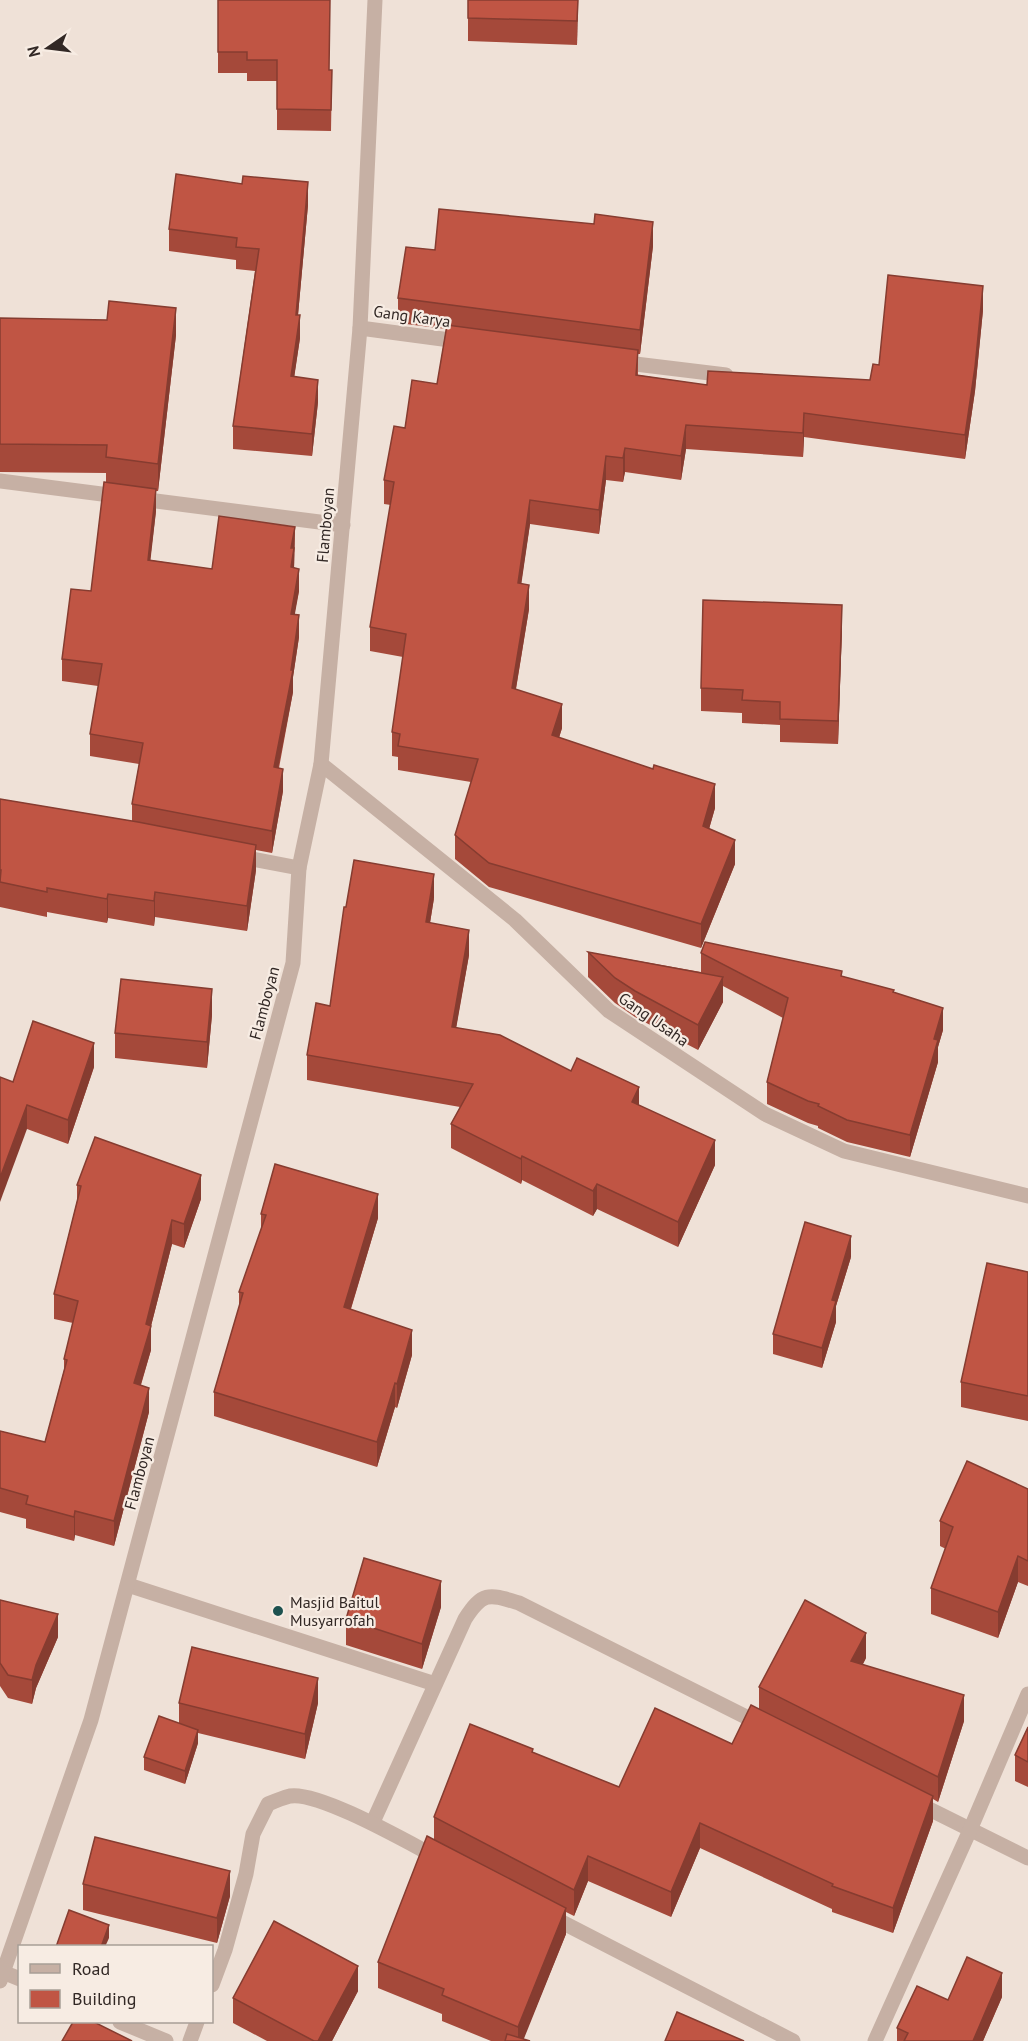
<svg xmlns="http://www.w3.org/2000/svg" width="1028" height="2041" viewBox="0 0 1028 2041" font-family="'PT Sans',sans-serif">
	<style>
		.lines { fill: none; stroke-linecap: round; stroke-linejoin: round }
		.minor { stroke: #c6b0a4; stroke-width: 15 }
		.wall { fill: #a5493a }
		.shaded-wall { fill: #863c30 }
		.building { fill: #c05544; stroke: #863c30; stroke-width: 1.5 }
		.poi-dot { fill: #1d514f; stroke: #f7ece3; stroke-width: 2 }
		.labels { text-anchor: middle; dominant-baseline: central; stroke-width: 4.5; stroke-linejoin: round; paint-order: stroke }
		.street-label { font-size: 16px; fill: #322825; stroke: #f7ece3 }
		.poi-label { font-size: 16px; fill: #322825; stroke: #f7ece3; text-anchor: start }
	</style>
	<rect width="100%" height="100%" fill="#efe1d7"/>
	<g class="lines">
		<g class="minor">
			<path d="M360,328L465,342"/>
			<path d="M619,362L726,375"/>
			<path d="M0,481L343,525"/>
			<path d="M321,764L515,920L609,1011L765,1114L844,1151L1028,1196"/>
			<path d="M237,856L299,868"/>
			<path d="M128,1585L435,1684"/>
			<path d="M915,1802L1028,1858"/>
			<path d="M373,1822L465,1619C483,1591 489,1594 519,1603L762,1725"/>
			<path d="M550,1916L793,2041"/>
			<path d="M0,1971L20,1979"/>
			<path d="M0,1981L91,1720L293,963L299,868L321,764L360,328L375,0"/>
			<path d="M212,1985L225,1950L246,1874L253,1834L268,1804C275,1801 282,1798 290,1796C319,1791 409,1843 438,1858"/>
			<path d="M120,2022L166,2041"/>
			<path d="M190,2041L197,2022"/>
			<path d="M875,2041L970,1830L1028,1694"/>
		</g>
	</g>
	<g class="wall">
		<path d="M218,0L329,70H332L331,131L277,130V81H247V73H218Z"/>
		<path d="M468,0H578L577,45L468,41Z"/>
		<path d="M308,205L298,315L300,338L294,377L318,402L312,456L233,449V426L255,271L236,269V260L169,251V229Z"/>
		<path d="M653,246L640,354H638V375L707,385L870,380L879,365L983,310L975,391L965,459L804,437L803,457L686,449L681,480L625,472L623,482L606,480L599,534L530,524L521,583L529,609L516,689L562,728L559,738L715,808L709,829L735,864L701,948L489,887L455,859V835L471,782L398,770V757L392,756V732L403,657L370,651V627L391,505L384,504V480L405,428L437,384L446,329L398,323V298L435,250Z"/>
		<path d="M0,318L176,335L158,491H156V511L150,560L212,569L295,527L294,568L299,591L294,615L299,637L293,677V692L279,768L283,791L272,853L256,850V870L247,931L155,917L154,926L108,918L107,923L47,912V917L0,907V799L132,821V804L139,764L90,756V734L98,686L62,681V659L91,591L106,482V473L0,472Z"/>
		<path d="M842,628L838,744L780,742V725L742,723V713L701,711V688Z"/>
		<path d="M434,898L430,923L469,955L456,1027L639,1105L715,1165L678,1247L597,1209L593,1216L522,1180L521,1184L451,1148V1124L460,1107L307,1080V1055L330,1006Z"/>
		<path d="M588,952L701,972V953L842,976L894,992L943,1030L938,1047V1062L910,1157L847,1142L818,1128V1126L808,1123L767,1104V1082L783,1018L723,986V1002L698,1050L635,1017L615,1003L588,977Z"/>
		<path d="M212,1015L207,1068L115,1058V1033Z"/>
		<path d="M94,1067L68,1144L27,1129L13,1082Z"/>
		<path d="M77,1185L201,1199L184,1248L172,1244L151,1326V1350L141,1385L149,1412L114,1546L75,1535L74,1541L26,1528V1519L0,1512V1431L45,1442L64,1370V1359L73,1323L54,1319V1294L77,1201Z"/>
		<path d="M261,1214L378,1218L351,1309L412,1355L397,1408L395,1407L377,1467L214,1416V1392L239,1307V1292L261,1231Z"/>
		<path d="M851,1257L836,1306V1322L822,1368L773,1354V1334Z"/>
		<path d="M1028,1272V1421L961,1407V1382Z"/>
		<path d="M1028,1489V1586L1018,1582L998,1638L931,1614V1588L946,1549L940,1546V1521Z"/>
		<path d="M0,1600L58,1637L36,1688L32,1704L8,1698L0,1686Z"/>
		<path d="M441,1607L422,1669L346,1645V1619Z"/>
		<path d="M866,1658L863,1664L964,1721L938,1802L933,1799V1821L893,1933L832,1912V1909L700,1848L671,1917L588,1881L574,1916L566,1912V1934L523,2039L530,2041H491L442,2021V2014L378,1988V1962L434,1839V1817L533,1753L619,1787L732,1744L759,1709V1687Z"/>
		<path d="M179,1703H318L305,1759L198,1733V1743L185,1784L144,1770V1757L179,1723Z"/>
		<path d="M1028,1727V1787L1015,1781V1755Z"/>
		<path d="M83,1884L230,1896L217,1943L83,1910Z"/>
		<path d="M358,1991L332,2041H267L233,2023V1998Z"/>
		<path d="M1002,1997L983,2041H897V2028L948,2000Z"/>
	</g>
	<g class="shaded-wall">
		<path d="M578,0L577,45V21Z"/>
		<path d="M308,182V205L296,337V315Z"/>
		<path d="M653,222V246L640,354V330Z"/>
		<path d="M983,286V310L975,391L965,459V435Z"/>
		<path d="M176,308V335L158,491V464Z"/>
		<path d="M300,315V338L291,399V376Z"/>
		<path d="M318,380V402L312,456V434Z"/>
		<path d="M804,413V437L803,457V433Z"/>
		<path d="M686,425V449L681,480V456Z"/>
		<path d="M625,448V472L623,482V458Z"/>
		<path d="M606,456V480L599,534V510Z"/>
		<path d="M156,489V511L148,582V560Z"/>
		<path d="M530,500V524L518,607V583Z"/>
		<path d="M295,527L294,570L291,589V548Z"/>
		<path d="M299,569V591L291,636V614Z"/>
		<path d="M529,585V609L512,712V688Z"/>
		<path d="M842,605V628L838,744V721Z"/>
		<path d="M299,615V637L293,677V692L274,789V767L291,670Z"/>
		<path d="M562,704V728L552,759V735Z"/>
		<path d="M283,769V791L272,853V831Z"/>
		<path d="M715,784V808L703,850V826Z"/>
		<path d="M735,840V864L701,948V924Z"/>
		<path d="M256,845V870L247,931V906Z"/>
		<path d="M434,874V898L426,947V922Z"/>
		<path d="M155,892V917L154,926V901Z"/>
		<path d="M108,894V918L107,923V899Z"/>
		<path d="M469,930V955L452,1052V1027Z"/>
		<path d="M723,977V1002L698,1050V1025Z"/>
		<path d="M212,989V1015L207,1068V1042Z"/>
		<path d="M943,1008V1030L938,1047V1062L910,1157V1135L934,1039Z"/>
		<path d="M94,1043V1067L68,1144V1120Z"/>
		<path d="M639,1087V1112L632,1102Z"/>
		<path d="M27,1105V1129L0,1202V1178Z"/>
		<path d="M715,1140V1165L678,1247V1222Z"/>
		<path d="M522,1156V1180L521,1184V1159Z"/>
		<path d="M201,1175V1199L184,1248V1224Z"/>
		<path d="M597,1184V1209L593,1216V1191Z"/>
		<path d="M378,1194V1218L344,1331V1307Z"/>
		<path d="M172,1220V1244L151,1326V1350L134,1407V1383L146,1324Z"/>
		<path d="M851,1236V1257L836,1306V1322L822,1368V1348L832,1300Z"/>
		<path d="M412,1330V1355L397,1408V1384Z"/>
		<path d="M395,1383V1407L377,1467V1442Z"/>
		<path d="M149,1388V1412L114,1546V1521Z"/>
		<path d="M75,1511V1535L74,1541V1517Z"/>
		<path d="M1018,1556V1582L998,1638V1612Z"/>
		<path d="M441,1581V1607L422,1669V1644Z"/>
		<path d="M58,1614V1637L36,1688L32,1704V1680L36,1665Z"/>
		<path d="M866,1633V1658L851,1686V1661Z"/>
		<path d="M318,1678V1703L305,1759V1734Z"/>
		<path d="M964,1695V1721L938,1802V1777Z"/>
		<path d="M198,1730V1743L185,1784V1771Z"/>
		<path d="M933,1796V1821L893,1933V1908Z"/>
		<path d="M700,1823V1848L671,1917V1892Z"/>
		<path d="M588,1856V1881L574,1916V1890Z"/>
		<path d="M230,1871V1896L217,1943V1918Z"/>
		<path d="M566,1908V1934L523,2041H518V2027Z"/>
		<path d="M109,1925V1938L105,1947H101Z"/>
		<path d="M358,1966V1991L332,2041H318Z"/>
		<path d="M1002,1973V1997L983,2041H973Z"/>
	</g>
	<g class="building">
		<path d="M218,0H330L329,70H332L331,110L277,109V60H247V52H218Z"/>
		<path d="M468,0H578L577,21L468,18Z"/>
		<path d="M176,174L242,184L243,176L308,182L296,315H300L291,376L318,380L312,434L233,426L259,249L236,247L237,238L169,229Z"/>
		<path d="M439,209L594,224L595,214L653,222L640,330L398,298L406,247L435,250Z"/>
		<path d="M888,275L983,286L975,367L965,435L804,413L803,433L686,425L681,456L625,448L623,458L606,456L599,510L530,500L518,583L529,585L512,688L562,704L552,735L653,769L654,765L715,784L703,826L735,840L701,924L489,863L455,835L478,759L398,746L400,734L392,732L406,634L370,627L394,482L384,480L394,426L405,428L412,380L437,384L447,325L638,350L636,375L707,385L708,371L870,380L873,364L879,365Z"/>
		<path d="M109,301L176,308L158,464L106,457L107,445L0,444V318L107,320Z"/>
		<path d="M104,482L156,489L148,560L212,569L219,516L295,527L291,548H294L291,567L299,569L291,614L299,615L291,670H293L274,767L283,769L272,831L132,804L143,743L90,734L102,664L62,659L71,589L91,591Z"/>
		<path d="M703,600L842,605L838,721L780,719V702L742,700L743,690L701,688Z"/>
		<path d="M0,799L138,822L256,845L247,906L155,892L154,901L108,894L107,899L47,888V892L0,882L1,870H0Z"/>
		<path d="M354,860L434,874L426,922L469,930L452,1027L500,1035L571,1071L577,1058L639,1087L632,1102L715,1140L678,1222L597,1184L593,1191L522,1156L521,1159L451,1124L473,1084L307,1055L316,1003L330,1006L344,907H346Z"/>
		<path d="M705,942L842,971L841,976L894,990L893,992L943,1008L934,1039L938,1040L910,1135L847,1120L818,1106L819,1104L808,1101L767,1082L788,998L701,953Z"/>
		<path d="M588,952L723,977L698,1025L635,991L615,978Z"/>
		<path d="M121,979L212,989L207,1042L115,1033Z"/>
		<path d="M33,1021L94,1043L68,1120L27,1105L0,1178V1077L13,1082Z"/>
		<path d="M95,1137L201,1175L184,1224L172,1220L146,1324L151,1326L134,1383L149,1388L114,1521L75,1511L74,1517L26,1504L28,1496L0,1488V1431L45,1442L67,1360L64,1359L78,1301L54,1294L81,1186L77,1185Z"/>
		<path d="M275,1164L378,1194L344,1307L412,1330L397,1384L395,1383L377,1442L214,1392L243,1293L239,1292L266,1215L261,1214Z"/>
		<path d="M805,1222L851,1236L832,1300L836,1301L822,1348L773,1334Z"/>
		<path d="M987,1263L1028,1272V1396L961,1382Z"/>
		<path d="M967,1461L1028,1489V1561L1018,1556L998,1612L931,1588L953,1527L940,1521Z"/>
		<path d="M364,1558L441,1581L422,1644L346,1619Z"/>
		<path d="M0,1600L58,1614L36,1665L32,1680L8,1675L0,1663Z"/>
		<path d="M805,1600L866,1633L851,1661L964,1695L938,1777L759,1687Z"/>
		<path d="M192,1647L318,1678L305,1734L179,1703Z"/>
		<path d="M751,1705L933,1796L893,1908L832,1886L833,1884L700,1823L671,1892L588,1856L574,1890L434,1817L470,1724L533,1749L532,1752L619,1787L655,1708L732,1744Z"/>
		<path d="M159,1716L198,1730L185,1771L144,1757Z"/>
		<path d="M1028,1727V1762L1015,1755Z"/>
		<path d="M427,1836L566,1908L518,2027L442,1995L444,1989L378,1962Z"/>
		<path d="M95,1837L230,1871L217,1918L83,1884Z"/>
		<path d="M69,1910L109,1925L101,1947H56Z"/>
		<path d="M274,1921L358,1966L318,2041H314L233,1998Z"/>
		<path d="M967,1957L1002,1973L973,2041H904L908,2033L897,2028L917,1986L948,2000Z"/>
		<path d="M677,2012L744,2041H665Z"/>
		<path d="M73,2022H94L132,2041H62Z"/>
		<path d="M507,2034L530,2041H505Z"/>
	</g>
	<circle class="poi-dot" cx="278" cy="1611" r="6"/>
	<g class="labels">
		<g class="street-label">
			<text transform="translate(412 316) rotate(8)">Gang Karya</text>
			<text transform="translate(325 525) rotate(-85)">Flamboyan</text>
			<text transform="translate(264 1003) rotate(-75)">Flamboyan</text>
			<text transform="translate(654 1019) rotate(35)">Gang Usaha</text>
			<text transform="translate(139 1473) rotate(-75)">Flamboyan</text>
		</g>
		<g class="poi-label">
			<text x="290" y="1602">Masjid Baitul<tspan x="290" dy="18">Musyarrofah</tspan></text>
		</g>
	</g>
	<rect x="18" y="1945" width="195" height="78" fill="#f7ece3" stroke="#a89e97" stroke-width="1.5"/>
	<rect x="30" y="1964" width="30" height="9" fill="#c6b0a4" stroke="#a89e97" stroke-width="1.5"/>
	<text x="72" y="1975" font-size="18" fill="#322825">Road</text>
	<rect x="30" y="1990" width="30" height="18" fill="#c05544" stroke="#a89e97" stroke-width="1.5"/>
	<text x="72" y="2005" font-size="18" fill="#322825">Building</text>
	<g transform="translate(48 48) rotate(256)" stroke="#f7ece3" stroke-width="4.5" paint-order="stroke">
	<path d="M0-4.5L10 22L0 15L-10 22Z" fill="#322825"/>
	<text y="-9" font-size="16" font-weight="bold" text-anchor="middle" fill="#322825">N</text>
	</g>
</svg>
